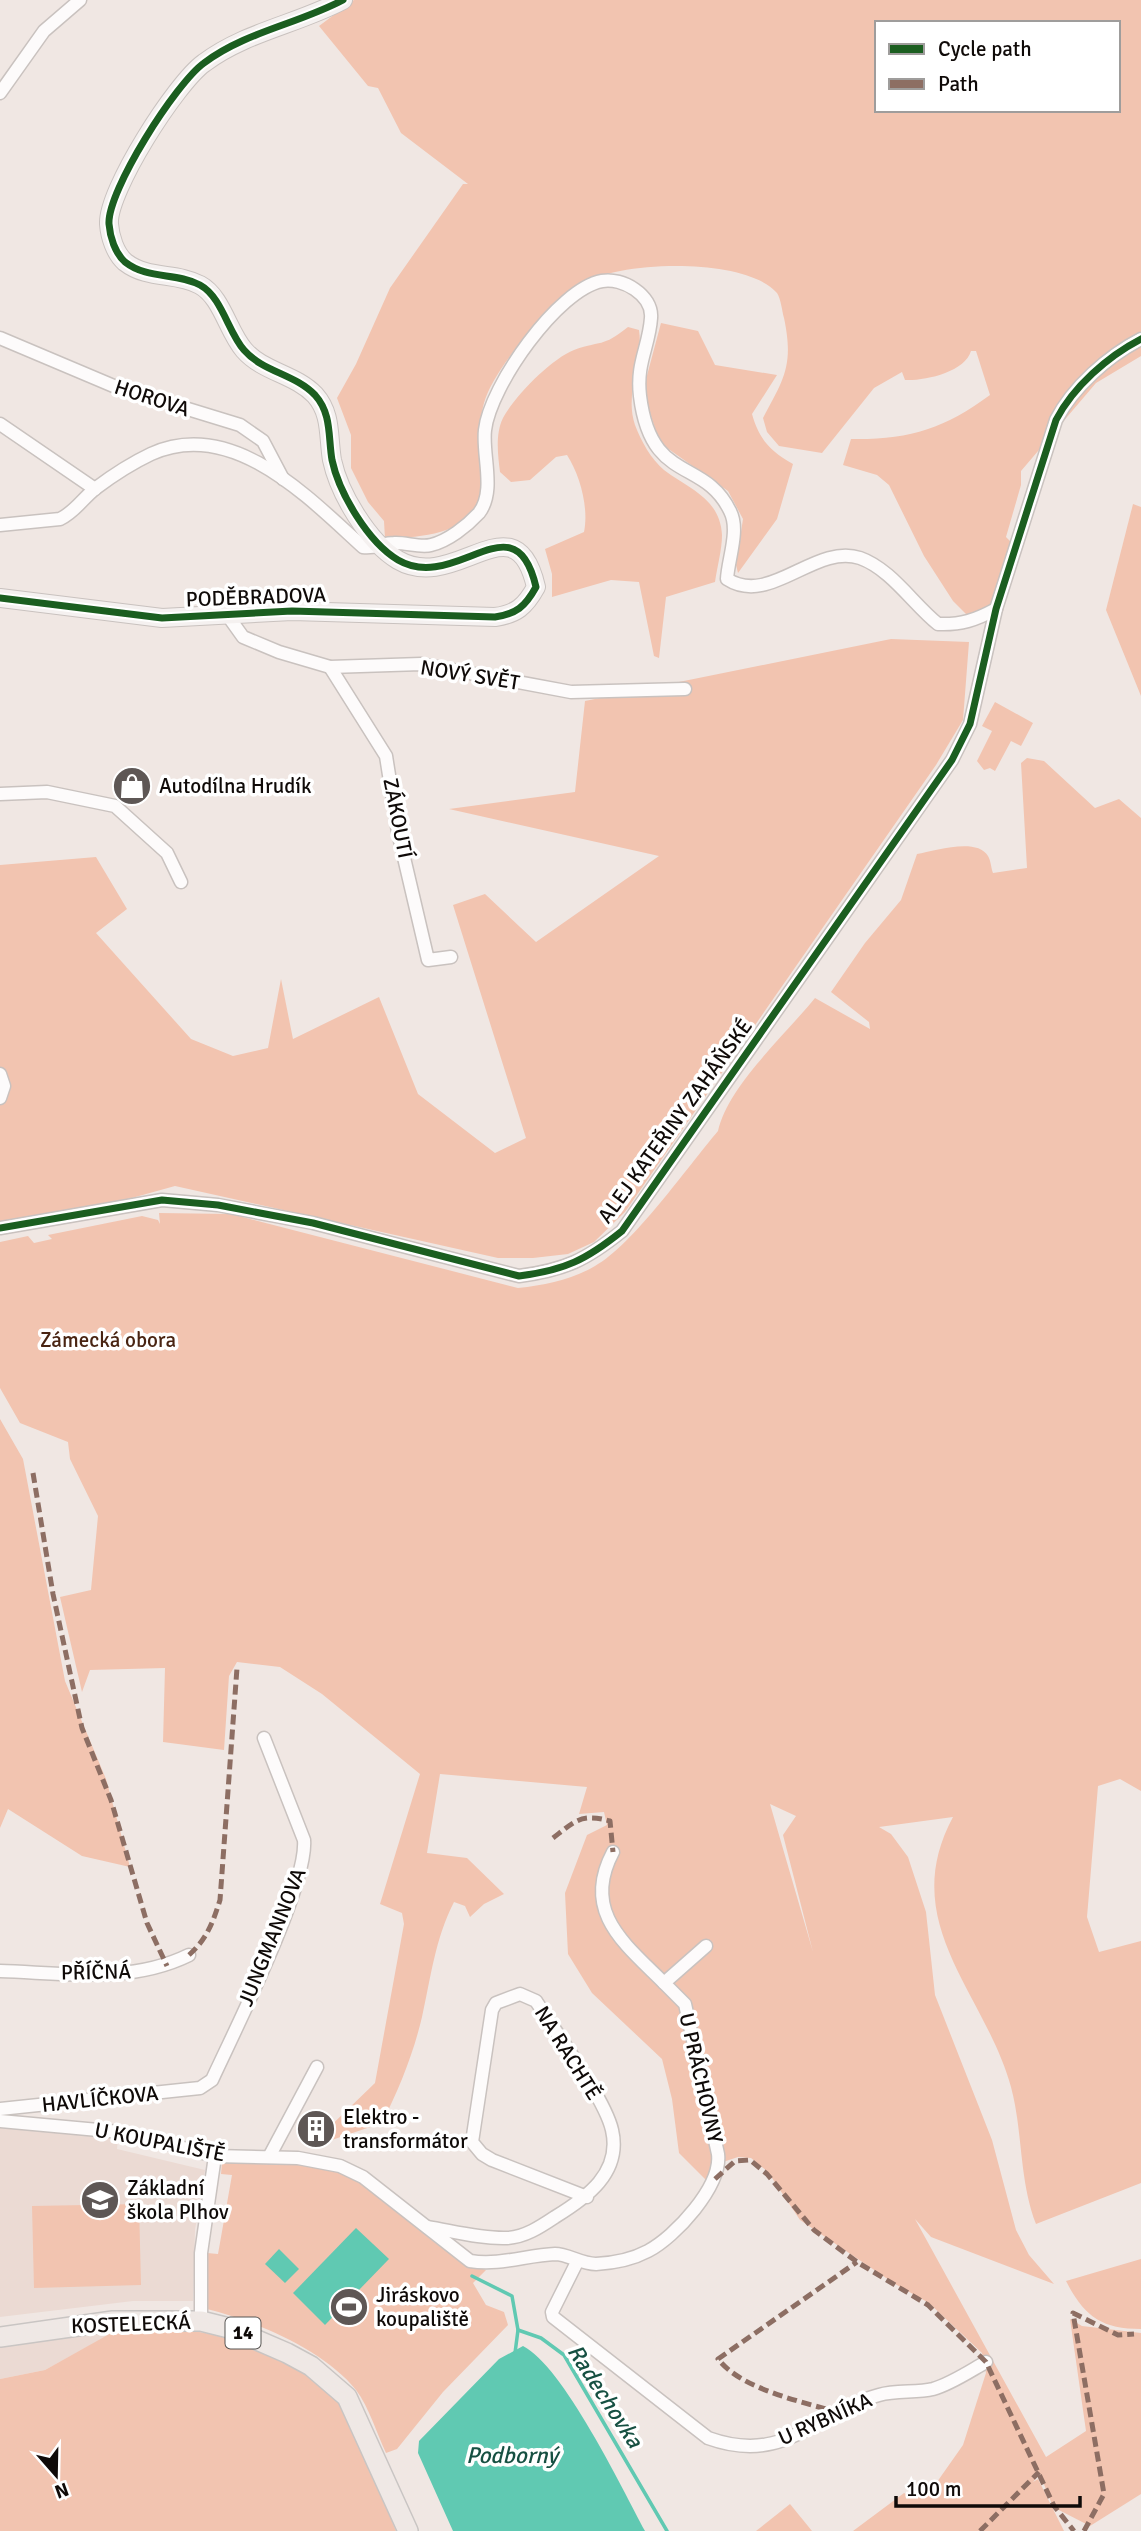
<svg xmlns="http://www.w3.org/2000/svg" width="1141" height="2531" viewBox="0 0 1141 2531" font-family="Signika,sans-serif">
	<style>
		.built { fill: #ebdad3 }
		.green { fill: #f2c4b0; fill-rule: evenodd }
		.water { fill: #60c9b2 }
		.lines { fill: none; stroke-linecap: round; stroke-linejoin: round }
		.stream { stroke: #60c9b2; stroke-width: 3.5 }
		.street-casing { stroke: #c9c2bf; stroke-width: 15 }
		.secondary-casing { stroke: #c9c2bf; stroke-width: 20 }
		.primary-casing { stroke: #c9c5c3; stroke-width: 22 }
		.street { stroke: #fdfbfb; stroke-width: 12 }
		.secondary { stroke: #f5f1f0; stroke-width: 18 }
		.primary { stroke: #efe8e5; stroke-width: 19 }
		.quiet { stroke: #8d6e63; stroke-width: 5; stroke-dasharray: 10 5; stroke-linecap: butt }
		.cycleway-casing { stroke: #fff; stroke-width: 11 }
		.cycleway { stroke: #1b5e20; stroke-width: 7 }
		.labels { text-anchor: middle; dominant-baseline: central; stroke-width: 7; stroke-linejoin: round; paint-order: stroke }
		.shield { fill: #fff; stroke: #575452; stroke-width: 2 }
		.shield-label { font-size: 19px; font-weight: bold; fill: #0f0a08 }
		.street-label { font-size: 21px; fill: #0f0a08; stroke: #fff }
		.poi-label { font-size: 21px; fill: #0f0a08; stroke: #fff; text-anchor: start }
		.park-label { font-size: 21px; fill: #492412; stroke: #fff }
		.water-label { font-size: 23px; font-style: italic; fill: #165042; stroke: #fff }
	</style>
	<rect width="100%" height="100%" fill="#f0e7e3"/>
	<g class="built">
		<path d="M0,2127L70,2131L118,2138L117,2149L205,2170L195,2230L193,2301H133L0,2317Z"/>
		<path d="M118,2330L45,2370L0,2379V2345Z"/>
	</g>
	<g class="green">
		<path d="M354,0H1141V356L1096,383L1021,471V485L1006,537L1013,544L992,606L970,618L953,601L924,556L889,485L877,475L843,465L851,439C908,440 944,429 990,395L976,351H971C965,372 925,381 905,380L902,372L874,388L822,453L779,446L767,432L763,418C784,379 794,365 784,318C782,311 781,299 777,293C746,257 618,260 580,285C549,306 494,367 484,403C478,425 480,449 480,471C480,479 482,490 480,498C469,536 416,537 385,539L384,521L368,502L351,468V435L337,398L356,364L390,288L463,184H468L401,133L378,88L368,86L319,26ZM877,23H1118V110H877Z"/>
		<path d="M661,323L698,331L715,365L777,375L752,414C759,439 770,451 793,464L777,519L738,573L736,565L743,519L728,491L660,443L647,404L645,383Z"/>
		<path d="M628,327L639,330C644,362 624,393 635,425C641,441 651,459 664,470C689,489 720,498 722,535C722,550 717,567 715,582L666,597L659,658L654,656L639,582L611,580L552,597V574L545,549L584,532C589,508 580,475 567,455L556,457L530,480L511,482L500,472C498,456 495,434 503,418C514,397 551,359 574,350C601,340 602,348 628,327Z"/>
		<path d="M1133,504L1141,507V696L1106,610Z"/>
		<path d="M891,639L969,642L963,720L936,765L625,1212L594,1242L568,1254L533,1258H498L175,1186L121,1201L0,1225V865L96,857L127,909L96,933L191,1039L233,1056L268,1048L281,979L293,1039L379,997L418,1094L495,1153L526,1138L453,905L485,894L536,942L659,856L449,809L575,792L585,701Z"/>
		<path d="M995,702L1033,723L1021,746L1011,741L995,771L990,768L984,770L977,761L992,731L982,726Z"/>
		<path d="M1027,758L1044,761L1095,808L1119,799L1141,818V1791L1120,1779L1098,1786L1087,1917L1099,1952L1141,1941V2183L1036,2224C1019,2180 1023,2132 1011,2087C985,1992 896,1923 953,1817L879,1827L891,1834L908,1857L926,1912L935,1995L992,2140L1016,2230L1029,2255L1054,2284L931,2237L915,2219L1046,2457L1086,2431L1070,2319L1082,2326L1141,2333V2494L1090,2526L1053,2507L1040,2474L1033,2482L1038,2479L1064,2531H853L904,2493L914,2498L937,2482L963,2445L986,2373L982,2353L929,2303L895,2284L800,2220L768,2172L751,2158L738,2157L720,2163L706,2180L679,2153L672,2099L662,2059L592,1993L568,1954L565,1893L587,1835L607,1825L604,1812L579,1814L587,1787L440,1774L427,1853L467,1858L504,1894L484,1904L470,1917L465,1906L454,1902C435,1939 431,1977 422,2017C413,2055 399,2089 382,2123L320,2144L317,2139L375,2083L404,1924L402,1913L380,1904L420,1774L322,1694L280,1667L237,1662L229,1676L224,1750L163,1742L165,1668L90,1670L82,1692L60,1597L91,1590L98,1516L70,1459L68,1442L20,1423L0,1388V1242L28,1236L34,1243L52,1239L48,1235L142,1216L158,1220L160,1224L159,1213L231,1214L518,1288C546,1285 571,1280 595,1266C633,1245 688,1166 718,1131C728,1086 786,1034 815,998L870,1029L869,1022L831,992L865,943L901,900L917,854C934,851 977,837 988,856C991,861 991,868 993,873L1027,868L1021,763ZM770,1804L796,1816L783,1835L813,1952Z"/>
		<path d="M0,1419L23,1459L65,1681L106,1779L130,1867L82,1856L8,1809L0,1828Z"/>
		<path d="M222,2163C258,2163 306,2156 340,2171C394,2195 429,2254 486,2270L473,2283L486,2305L504,2312L508,2325L443,2392L397,2449L386,2453C377,2434 369,2407 356,2390C324,2350 255,2321 207,2309V2253L218,2254L232,2175L221,2174Z"/>
		<path d="M139,2204L141,2285L34,2288L32,2206Z"/>
		<path d="M1141,2259V2329C1101,2329 1084,2316 1066,2281Z"/>
		<path d="M113,2332C141,2331 171,2329 199,2332C238,2337 310,2370 336,2400C357,2427 383,2498 396,2531H0V2379L45,2370Z"/>
		<path d="M790,2504L812,2531H756Z"/>
	</g>
	<g class="water">
		<path d="M356,2228L389,2259L325,2325L293,2293Z"/>
		<path d="M279,2249L299,2269L285,2283L265,2264Z"/>
		<path d="M523,2346C563,2366 622,2488 645,2531H453L418,2453L419,2441L499,2359Z"/>
	</g>
	<g class="lines">
		<g class="stream">
			<path d="M472,2276L512,2296L518,2330L515,2353"/>
			<path d="M518,2330L541,2338L564,2355L667,2531"/>
		</g>
		<g class="street-casing">
			<g id="street">
				<path d="M0,93L44,31L80,0"/>
				<path d="M0,338L116,387L240,425L263,441L283,479"/>
				<path d="M0,424L95,489"/>
				<path d="M0,525L60,519C75,512 83,498 96,488C112,476 132,463 151,454C232,417 308,497 363,547C374,549 383,543 394,543C405,542 420,548 431,545C448,541 467,526 479,513C496,491 482,455 485,430C490,386 558,289 602,281C622,277 653,295 651,318C649,347 636,363 640,396C651,485 704,457 730,511C740,530 728,559 727,579C770,607 815,543 860,558C891,569 913,604 938,624C961,625 976,620 996,609"/>
				<path d="M228,616L243,637L279,652L330,667L421,664L571,692L685,689"/>
				<path d="M330,667L386,756L398,832L428,960L451,957"/>
				<path d="M0,794L47,792L115,806L167,853L181,882"/>
				<path d="M0,1074L4,1086L0,1098"/>
				<path d="M0,1228L162,1200L218,1205L313,1223L519,1276C565,1270 586,1260 622,1231L952,760L970,724L996,609L1056,420C1073,387 1108,356 1141,339"/>
				<path d="M613,1852C581,1912 625,1944 664,1983"/>
				<path d="M0,1971C64,1973 130,1984 189,1955"/>
				<path d="M0,2109L200,2088L212,2080C234,2032 308,1885 304,1840L264,1738"/>
				<path d="M0,2121L120,2132L215,2156L298,2158L340,2166L363,2177L470,2261C499,2266 527,2255 555,2254C568,2254 581,2264 596,2264C614,2263 633,2259 648,2251C675,2237 722,2186 718,2154L685,2004L664,1983L706,1946"/>
				<path d="M269,2157L317,2067"/>
				<path d="M427,2227C452,2231 481,2239 507,2238C525,2237 540,2227 555,2217C586,2198 622,2173 612,2130C605,2099 555,2031 536,2001L520,1994L496,2003L492,2010L472,2142L482,2154L492,2160L587,2197"/>
				<path d="M577,2262L552,2312L553,2317L708,2438C786,2466 813,2413 879,2395C896,2390 916,2393 933,2389C951,2384 970,2371 986,2362"/>
				<path d="M201,2321V2253L215,2156"/>
			</g>
		</g>
		<g class="secondary-casing">
			<path id="secondary" d="M0,598L162,618L292,611L495,617C516,614 525,607 536,587C515,496 456,594 398,560C368,542 339,493 332,460C328,437 332,414 315,395C295,374 263,372 244,350C228,332 222,297 200,285C176,272 148,280 125,262C115,253 110,237 109,224C107,191 176,83 204,63C245,32 298,24 343,0"/>
		</g>
		<g class="primary-casing">
			<path id="primary" d="M0,2337L113,2321H201L229,2328L287,2353L311,2366L347,2397L408,2531"/>
		</g>
		<use href="#street" class="street"/>
		<use href="#secondary" class="secondary"/>
		<use href="#primary" class="primary"/>
		<g class="quiet">
			<path d="M33,1473L53,1594L82,1728L111,1800L147,1923L167,1966"/>
			<path d="M553,1838C575,1821 581,1813 610,1821L613,1852"/>
			<path d="M189,1955C207,1939 213,1922 220,1900L237,1668"/>
			<path d="M715,2179L735,2161L750,2160L767,2174L814,2230L857,2262L928,2305L986,2362L1054,2506L1074,2531"/>
			<path d="M840,2413C804,2402 742,2390 718,2359L857,2262"/>
			<path d="M980,2531L1039,2472"/>
			<path d="M1084,2531L1104,2494L1073,2313L1118,2335L1134,2334"/>
		</g>
		<g class="cycleway-casing">
			<g id="cycleway">
				<path d="M0,598L162,618L292,611L495,617C516,614 525,607 536,587C515,496 456,594 398,560C368,542 339,493 332,460C328,437 332,414 315,395C295,374 263,372 244,350C228,332 222,297 200,285C176,272 148,280 125,262C115,253 110,237 109,224C107,191 176,83 204,63C245,32 298,24 343,0"/>
				<path d="M0,1228L162,1200L218,1205L313,1223L519,1276C565,1270 586,1260 622,1231L952,760L970,724L996,609L1056,420C1073,387 1108,356 1141,339"/>
			</g>
		</g>
		<use href="#cycleway" class="cycleway"/>
	</g>
	<defs>
		<g id="shop-disc" transform="scale(2.0125)"><circle r="9.5" fill="#5e5755" stroke="#fff"/><path d="M-5-2.5h2.3a2.7 3.5 0 0 1 5.4 0H5L5.5 6h-11ZM-1.5-2.5h3a1.5 2.3 0 0 0-3 0Z" fill="#fff"/></g>
		<g id="building-disc" transform="scale(2.0125)"><circle r="9.5" fill="#5e5755" stroke="#fff"/><path d="M-4-6H4V6H1V3H-1V6H-4ZM-2.5-4.3h1.7v1.8h-1.7ZM.8-4.3h1.7v1.8H.8ZM-2.5-1h1.7V.8h-1.7ZM.8-1h1.7V.8H.8Z" fill="#fff"/></g>
		<g id="school-disc" transform="scale(2.0125)"><circle r="9.5" fill="#5e5755" stroke="#fff"/><path d="M0-5L7-2L0 1L-7-2ZM-4 1L0 2.5L4 1V4Q0 6-4 4Z" fill="#fff"/></g>
		<g id="stadium-disc" transform="scale(2.0125)"><circle r="9.5" fill="#5e5755" stroke="#fff"/><path d="M0-5a6.5 5 0 1 0 0 10a6.5 5 0 1 0 0-10ZM-3.5-1.8h7v3.6h-7Z" fill="#fff"/></g>
	</defs>
	<g fill-rule="evenodd">
		<use href="#shop-disc" x="132" y="786"/>
		<use href="#building-disc" x="316" y="2129"/>
		<use href="#school-disc" x="100" y="2200"/>
		<use href="#stadium-disc" x="349" y="2307"/>
	</g>
	<g class="labels">
		<rect class="shield" x="225.5" y="2317.5" width="35" height="31" rx="5"/>
		<g class="shield-label">
			<text x="243" y="2333">14</text>
		</g>
		<g class="street-label">
			<text transform="translate(152 398) rotate(18)">HOROVA</text>
			<text transform="translate(256 597) rotate(-2)">PODĚBRADOVA</text>
			<text transform="translate(470 675) rotate(9)">NOVÝ SVĚT</text>
			<text transform="translate(398 818) rotate(79)">ZÁKOUTÍ</text>
			<text transform="translate(675 1121) rotate(-54)">ALEJ KATEŘINY ZAHÁŇSKÉ</text>
			<text transform="translate(272 1937) rotate(-68)">JUNGMANNOVA</text>
			<text transform="translate(96 1972) rotate(-1)">PŘÍČNÁ</text>
			<text transform="translate(568 2053) rotate(58)">NA RACHTĚ</text>
			<text transform="translate(701 2078) rotate(77)">U PRÁCHOVNY</text>
			<text transform="translate(100 2099) rotate(-6)">HAVLÍČKOVA</text>
			<text transform="translate(160 2142) rotate(11)">U KOUPALIŠTĚ</text>
			<text transform="translate(131 2324) rotate(-2)">KOSTELECKÁ</text>
			<text transform="translate(825 2419) rotate(-24)">U RYBNÍKA</text>
		</g>
		<g class="poi-label">
			<text x="159" y="786">Autodílna Hrudík</text>
			<text x="343" y="2117">Elektro -<tspan x="343" dy="24">transformátor</tspan></text>
			<text x="127" y="2188">Základní<tspan x="127" dy="24">škola Plhov</tspan></text>
			<text x="376" y="2295">Jiráskovo<tspan x="376" dy="24">koupaliště</tspan></text>
		</g>
		<g class="park-label">
			<text x="108" y="1340">Zámecká obora</text>
		</g>
		<g class="water-label">
			<text transform="translate(605 2396) rotate(57)">Radechovka</text>
			<text x="512" y="2455">Podborný</text>
		</g>
	</g>
	<rect x="875" y="21" width="245" height="91" fill="#ffffff" stroke="#9f9d9c" stroke-width="2"/>
	<rect x="889" y="44" width="35" height="10" fill="#1b5e20" stroke="#9f9d9c" stroke-width="2"/>
	<text x="938" y="56" font-size="21" fill="#0f0a08">Cycle path</text>
	<rect x="889" y="79" width="35" height="10" fill="#8d6e63" stroke="#9f9d9c" stroke-width="2"/>
	<text x="938" y="91" font-size="21" fill="#0f0a08">Path</text>
	<g transform="translate(56 2475) rotate(160)" stroke="#ffffff" stroke-width="5" paint-order="stroke">
	<path d="M0-5L12 26L0 18L-12 26Z" fill="#0f0a08"/>
	<text y="-10" font-size="19" font-weight="bold" text-anchor="middle" fill="#0f0a08">N</text>
	</g>
	<path d="M896 2496v10h184v-10" fill="none" stroke="#0f0a08" stroke-width="3.5"/>
	<text x="906" y="2496" font-size="21" fill="#0f0a08" stroke="#ffffff" stroke-width="5" paint-order="stroke">100 m</text>
</svg>
